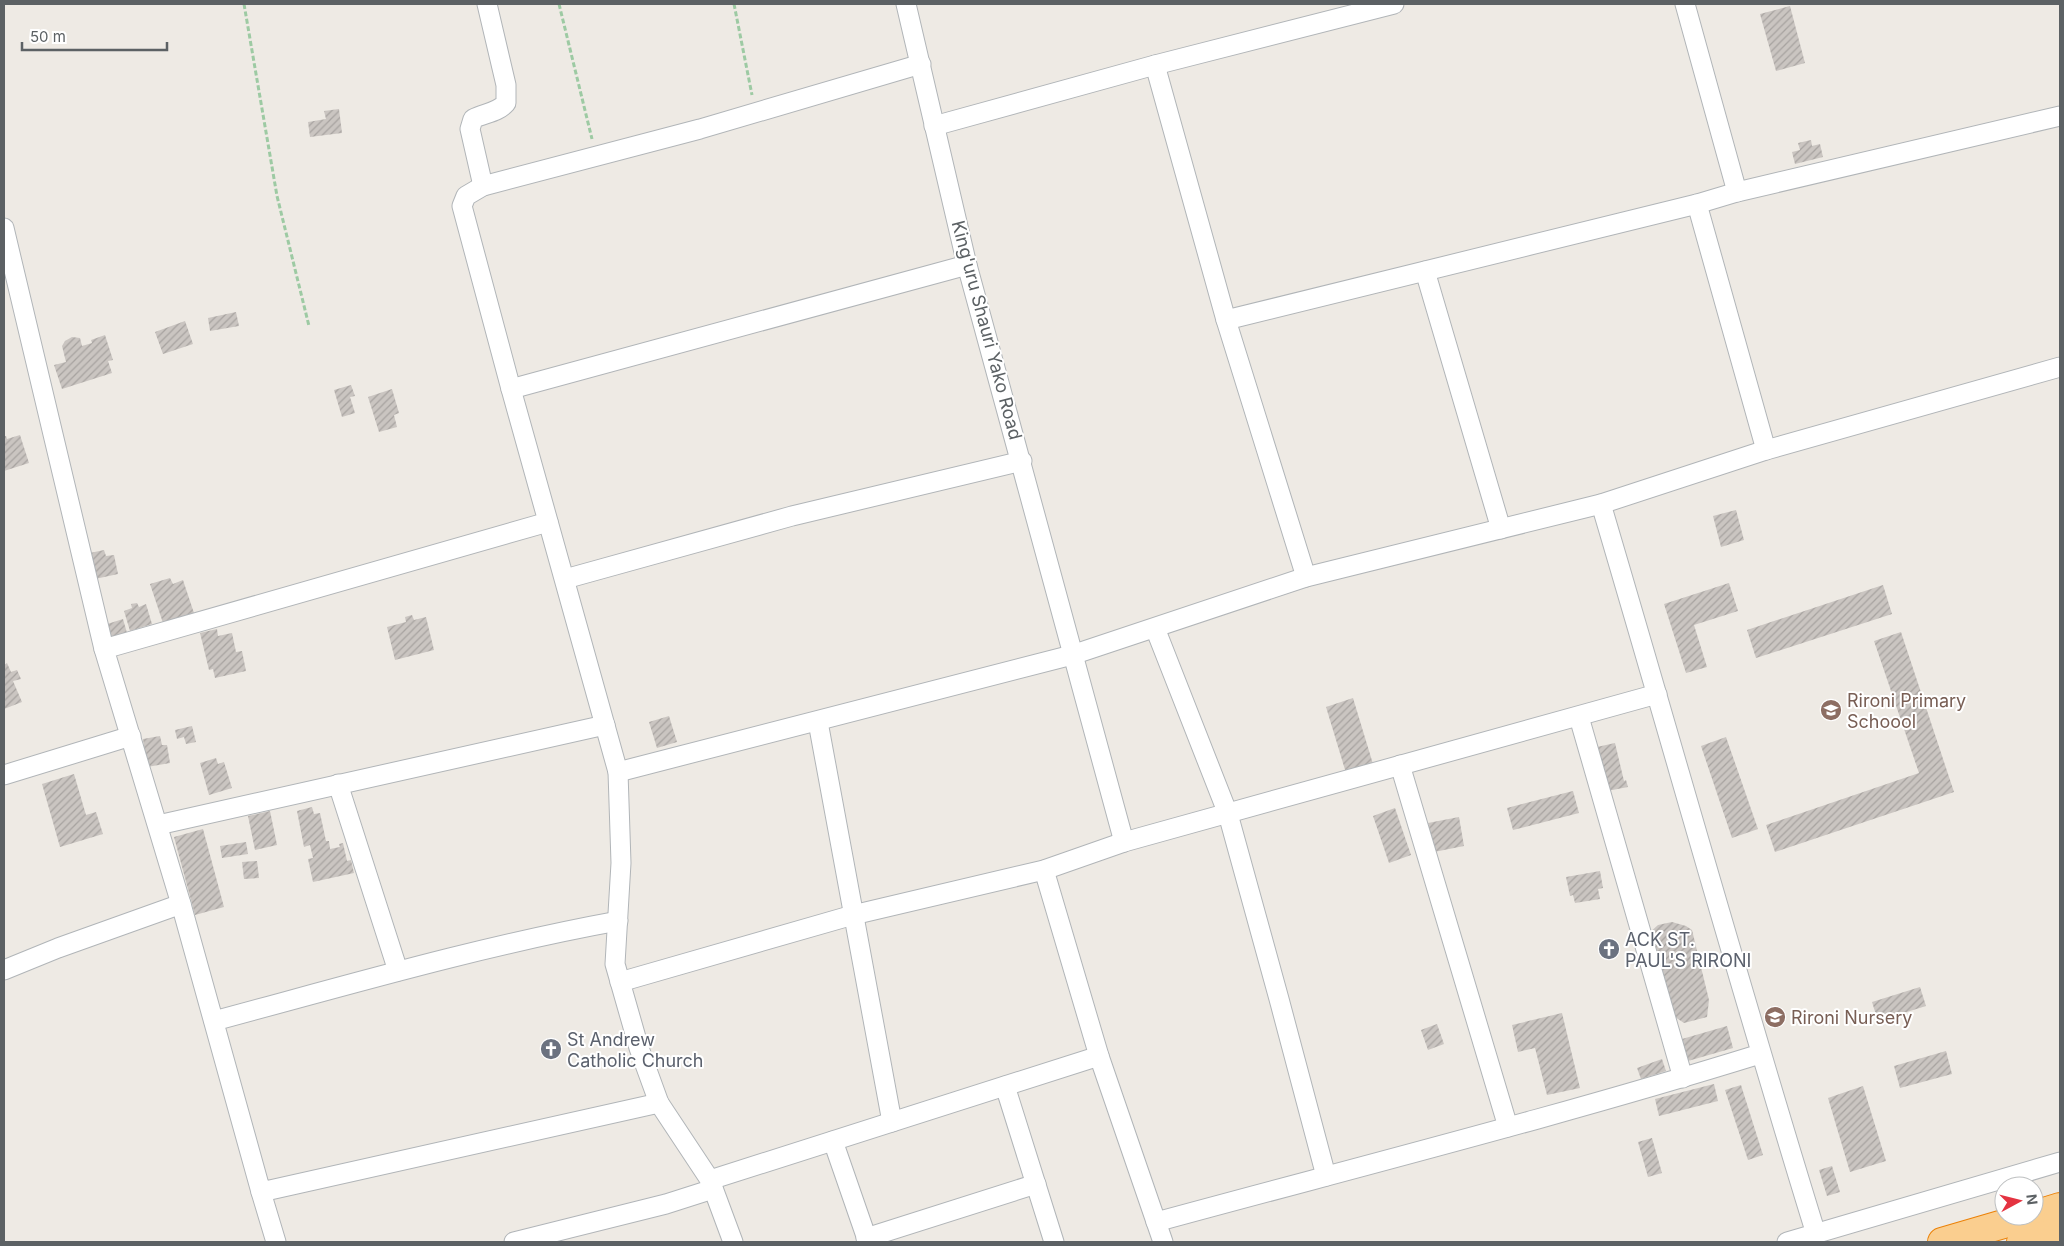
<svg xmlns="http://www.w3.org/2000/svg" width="2064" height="1246" viewBox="0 0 2064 1246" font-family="Inter,sans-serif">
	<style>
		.building { fill: url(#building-hatch) }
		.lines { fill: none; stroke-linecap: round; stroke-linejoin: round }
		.minor-casing { stroke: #b1b5b8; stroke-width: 21 }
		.highway-casing { stroke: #eb8107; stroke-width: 30 }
		.path { stroke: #9dcaa3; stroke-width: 3; stroke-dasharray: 5 2.5; stroke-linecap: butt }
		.minor { stroke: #fff; stroke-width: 19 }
		.highway { stroke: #face8f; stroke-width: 28 }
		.labels { text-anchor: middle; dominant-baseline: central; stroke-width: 4; stroke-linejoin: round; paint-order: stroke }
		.street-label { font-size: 18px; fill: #5c6164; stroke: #fff }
		.education-label { font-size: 18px; fill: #785e54; stroke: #fff; text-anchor: start }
		.worship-label { font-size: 18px; fill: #5b616d; stroke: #fff; text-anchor: start }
	</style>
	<defs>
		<pattern id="building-hatch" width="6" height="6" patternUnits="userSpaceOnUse" patternTransform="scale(1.25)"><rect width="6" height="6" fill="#cac5c1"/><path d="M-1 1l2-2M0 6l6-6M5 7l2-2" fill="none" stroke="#a7a3a0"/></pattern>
	</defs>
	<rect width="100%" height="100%" fill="#eeeae4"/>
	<g class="building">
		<path d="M1790,6L1805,63L1776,71L1760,14Z"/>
		<path d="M339,109L342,133L310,137L308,122L326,119L324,111Z"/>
		<path d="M1811,140L1812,146L1820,144L1823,157L1795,164L1792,152L1800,150L1798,143Z"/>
		<path d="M236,312L239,326L210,331L208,318Z"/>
		<path d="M185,321L193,344L163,354L155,332Z"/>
		<path d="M105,335L113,360L108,361L112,373L62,389L54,365L66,362L62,346L65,341L72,337L80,338L82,346L92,343L91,340Z"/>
		<path d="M351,385L355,396L350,397L355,413L342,417L334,390Z"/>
		<path d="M392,389L399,413L394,415L397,427L379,432L368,397Z"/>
		<path d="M20,435L29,463L4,471V436H6L7,439Z"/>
		<path d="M1736,510L1744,540L1721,547L1713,516Z"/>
		<path d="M104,550L106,556L114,555L118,574L95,579L90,553Z"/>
		<path d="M170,578L173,584L183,580L194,613L163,623L150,584Z"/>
		<path d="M1729,583L1738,611L1694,625L1707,667L1686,673L1664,604Z"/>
		<path d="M1883,585L1892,614L1756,658L1747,630Z"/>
		<path d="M137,603L139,607L146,604L152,624L130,631L124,611L132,608L131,604Z"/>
		<path d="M412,615L414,620L426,617L434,650L395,660L387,627L406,622L405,617Z"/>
		<path d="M123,619L127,633L105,640L101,626Z"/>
		<path d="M217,629L218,636L232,633L236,652L242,651L246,671L215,678L213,669L209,670L200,633Z"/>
		<path d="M1901,632L1954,792L1775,852L1766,825L1919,773L1874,641Z"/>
		<path d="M7,663L11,672L17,670L21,679L13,681L22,702L4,709V665Z"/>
		<path d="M1353,698L1373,764L1346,773L1326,707Z"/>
		<path d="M669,716L677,742L657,748L649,722Z"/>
		<path d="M192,726L196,742L186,744L184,737L177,739L175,730Z"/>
		<path d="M160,736L162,745H167L170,763L147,767L143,739Z"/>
		<path d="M1726,737L1758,829L1732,838L1701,746Z"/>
		<path d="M1615,743L1624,781L1626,780L1628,787L1607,791L1597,747Z"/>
		<path d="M216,758L218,764L224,762L232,788L209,795L200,763Z"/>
		<path d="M74,774L86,815L96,812L103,834L60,847L42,784Z"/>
		<path d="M1573,791L1579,813L1513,830L1507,808Z"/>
		<path d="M312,807L314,814L320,813L326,841H329L330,849L340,847L339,844L343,843L347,861L351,860L354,873L313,882L308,859L313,858L310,845L304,847L297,811Z"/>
		<path d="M1395,808L1411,855L1389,863L1373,816Z"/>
		<path d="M270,811L277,845L255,850L248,816Z"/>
		<path d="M1459,817L1464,846L1434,852L1428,823Z"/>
		<path d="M203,829L224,907L195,915L174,837Z"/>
		<path d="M246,842L248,854L222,858L220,846Z"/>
		<path d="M257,861L259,878L244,879L242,862Z"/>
		<path d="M1600,871L1603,888L1598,889L1600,899L1575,903L1573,895L1570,896L1566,877Z"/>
		<path d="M1672,922L1686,926L1692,930L1709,1000L1707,1017L1684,1023L1672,1015L1648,934L1658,925Z"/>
		<path d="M1920,987L1926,1006L1878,1021L1872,1002Z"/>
		<path d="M1562,1013L1580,1088L1547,1095L1535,1048L1518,1052L1512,1025Z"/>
		<path d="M1437,1024L1444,1044L1428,1050L1421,1030Z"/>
		<path d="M1727,1026L1733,1048L1688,1061L1682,1039Z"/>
		<path d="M1946,1051L1952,1074L1900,1088L1894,1066Z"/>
		<path d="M1662,1059L1666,1071L1641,1079L1637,1068Z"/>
		<path d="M1714,1084L1718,1101L1659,1116L1655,1099Z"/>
		<path d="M1741,1085L1763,1155L1748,1160L1725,1090Z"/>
		<path d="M1863,1086L1886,1161L1850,1172L1828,1098Z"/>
		<path d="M1652,1138L1662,1173L1648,1177L1638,1142Z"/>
		<path d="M1832,1166L1840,1192L1827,1196L1819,1170Z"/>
	</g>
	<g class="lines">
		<g class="minor-casing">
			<g id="minor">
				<path d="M906,4L967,265L1124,842"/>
				<path d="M1685,4L1737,192"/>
				<path d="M1155,65L1226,320L1306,577"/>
				<path d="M934,126L1155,65L1394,4"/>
				<path d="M483,186L470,129L473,119C484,113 497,113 506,103V85L487,4"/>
				<path d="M1697,204L1766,450"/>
				<path d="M4,228L104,649"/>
				<path d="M1425,271L1501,529"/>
				<path d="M1226,320L1697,204L1737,192L2060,116"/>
				<path d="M511,389L967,265"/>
				<path d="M1601,504C1673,747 1741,992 1816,1234"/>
				<path d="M548,522L104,649L181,904L261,1192L659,1103"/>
				<path d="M565,579L792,516L1022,461"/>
				<path d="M1155,628L1228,814L1279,999L1326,1176"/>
				<path d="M1579,717L1683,1078"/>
				<path d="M818,722L892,1122"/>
				<path d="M1400,765L1508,1127"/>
				<path d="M618,772L1072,655L1306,577L1601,504L1766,450L2060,367"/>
				<path d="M4,775L131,736"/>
				<path d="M338,784L398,971"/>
				<path d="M158,825L605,725"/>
				<path d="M1044,870L1099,1056L1163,1242"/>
				<path d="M4,970L58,948L181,904"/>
				<path d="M620,982L853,915L1044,870L1124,842L1657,694"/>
				<path d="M214,1021C348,985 481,946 618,921"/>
				<path d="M1005,1086L1054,1242"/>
				<path d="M833,1141L868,1242"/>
				<path d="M710,1180L1099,1056"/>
				<path d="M261,1192L276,1242"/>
				<path d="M1156,1222C1358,1167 1560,1116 1760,1054"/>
				<path d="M866,1238L1036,1184"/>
				<path d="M514,1242L666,1204L713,1189"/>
				<path d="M733,1242L710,1180L659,1103L639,1048L615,964L621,863L618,772L511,389L462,206L466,196L483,186L700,129L921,64"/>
				<path d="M1787,1242L2060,1162"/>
			</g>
		</g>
		<g class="highway-casing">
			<g id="highway">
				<path d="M2034,1215L2060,1207"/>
				<path d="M1942,1242L2031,1216"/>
				<path d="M2021,1242L2060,1231"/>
			</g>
		</g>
		<g class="path">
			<path d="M244,4L277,196L309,326"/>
			<path d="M559,4L592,139"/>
			<path d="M734,4L752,95"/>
		</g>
		<use href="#minor" class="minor"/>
		<use href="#highway" class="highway"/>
	</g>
	<defs>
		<g id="school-disc" transform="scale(1.125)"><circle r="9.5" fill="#8d6e63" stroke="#fff"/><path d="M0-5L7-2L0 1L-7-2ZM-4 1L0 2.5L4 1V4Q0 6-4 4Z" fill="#fff"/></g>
		<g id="church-disc" transform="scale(1.125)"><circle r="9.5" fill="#6b7280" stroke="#fff"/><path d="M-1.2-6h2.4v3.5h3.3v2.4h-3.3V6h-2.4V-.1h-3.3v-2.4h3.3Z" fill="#fff"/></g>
	</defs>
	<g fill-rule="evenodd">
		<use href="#school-disc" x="1831" y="710"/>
		<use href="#church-disc" x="1609" y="949"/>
		<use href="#school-disc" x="1775" y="1017"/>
		<use href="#church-disc" x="551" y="1049"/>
	</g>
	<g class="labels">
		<g class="street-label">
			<text transform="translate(987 330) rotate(75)">King'uru Shauri Yako Road</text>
		</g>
		<g class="education-label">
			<text x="1847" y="700">Rironi Primary<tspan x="1847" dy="21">Schoool</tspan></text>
			<text x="1791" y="1017">Rironi Nursery</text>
		</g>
		<g class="worship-label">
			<text x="1625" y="939">ACK ST.<tspan x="1625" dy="21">PAUL'S RIRONI</tspan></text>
			<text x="567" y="1039">St Andrew<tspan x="567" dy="21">Catholic Church</tspan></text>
		</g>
	</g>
	<rect width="2064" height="1246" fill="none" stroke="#5c6164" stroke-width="10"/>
	<g transform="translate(2019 1201) rotate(83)"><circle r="24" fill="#ffffff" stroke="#bec0c1"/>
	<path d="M0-4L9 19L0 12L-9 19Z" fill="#e43341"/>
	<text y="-8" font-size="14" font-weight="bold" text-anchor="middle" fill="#5c6164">N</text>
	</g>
	<path d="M22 42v8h145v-8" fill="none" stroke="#5c6164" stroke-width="2.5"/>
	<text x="30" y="42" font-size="15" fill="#5c6164" stroke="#ffffff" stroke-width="4" paint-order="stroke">50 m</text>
</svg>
